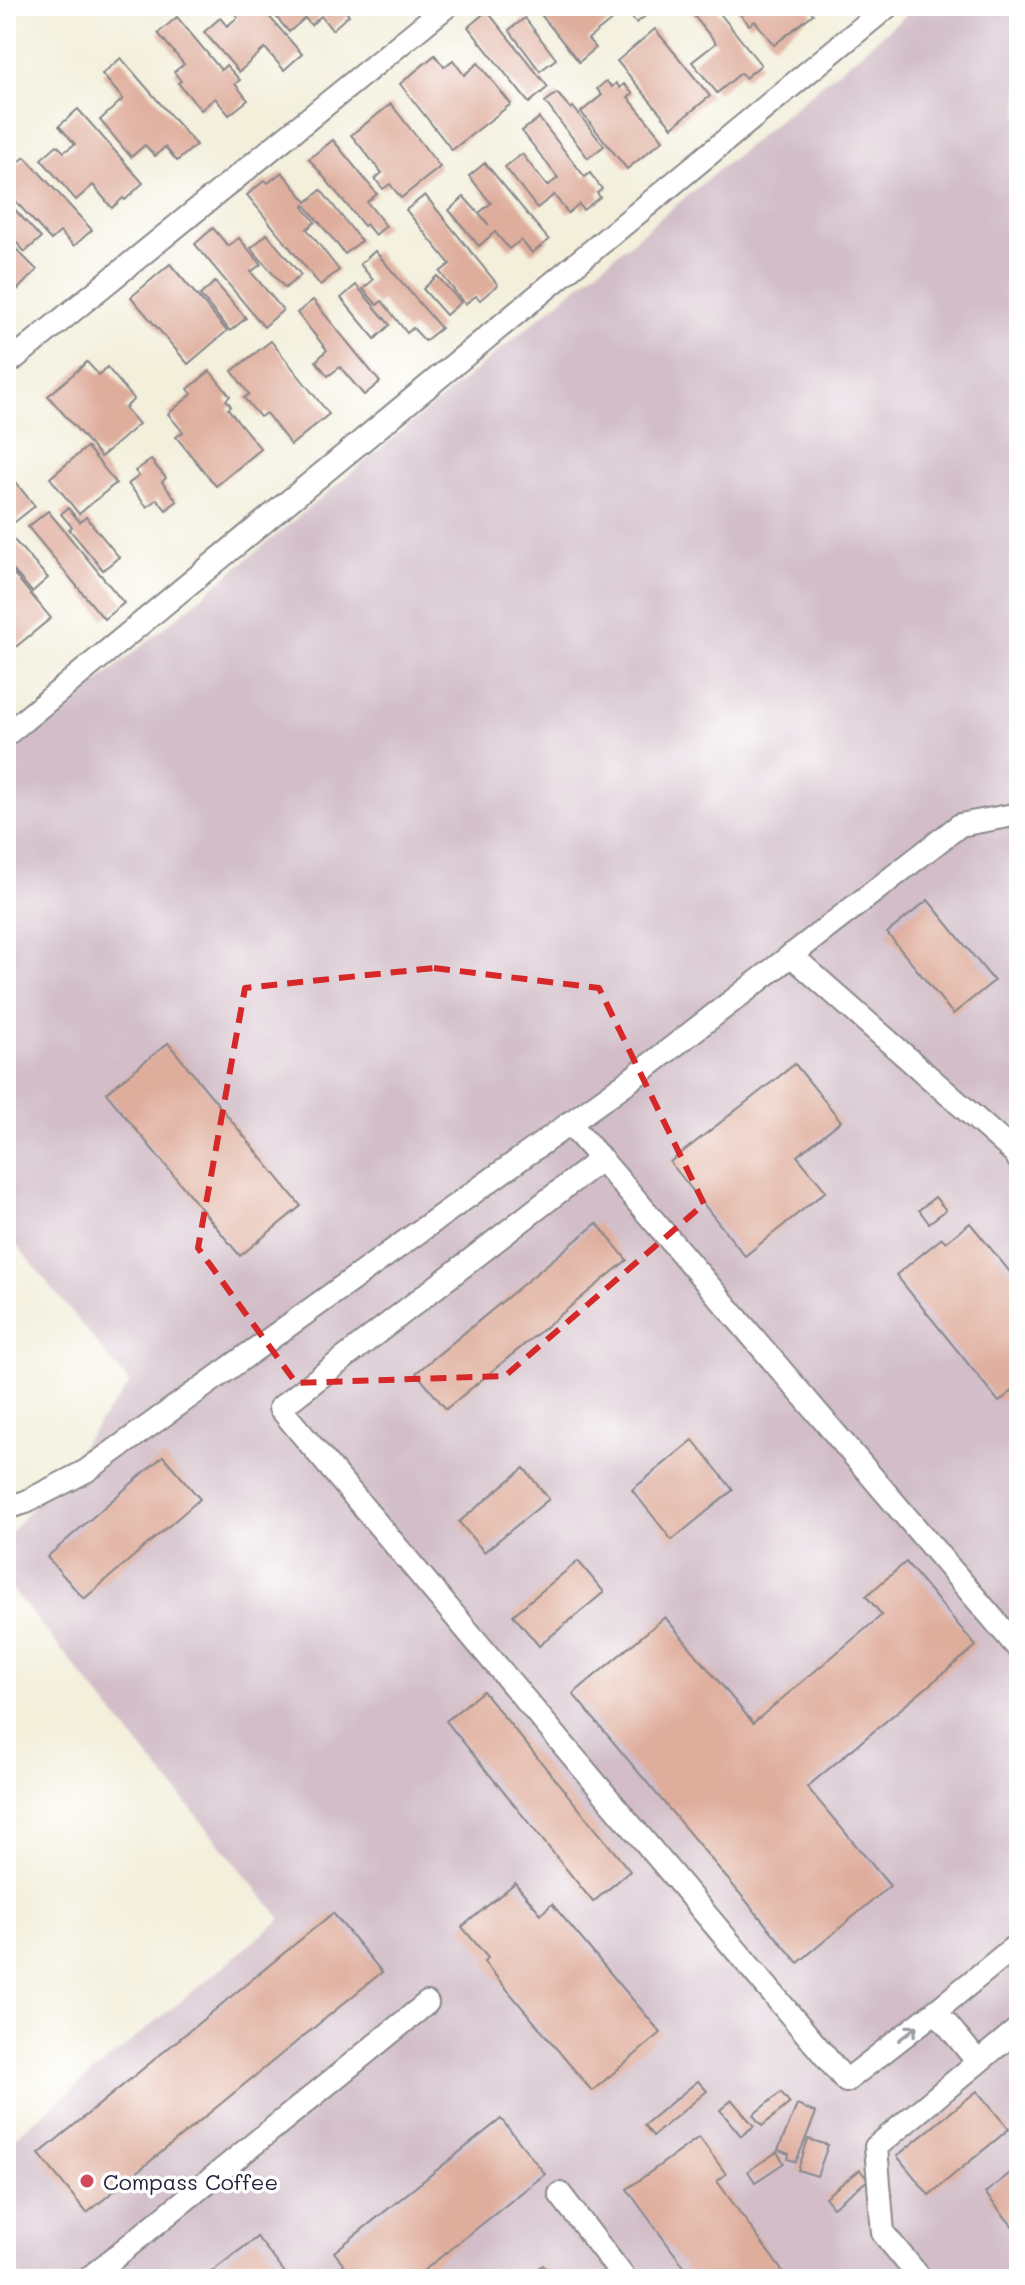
<svg xmlns="http://www.w3.org/2000/svg" width="1025" height="2285" viewBox="0 0 1025 2285" font-family="Mali,sans-serif">
	<style>
		.industrial { fill: #d2bdc8 }
		.building { fill: #dfad9c }
		.lines { fill: none; stroke-linecap: round; stroke-linejoin: round }
		.lane-casing { stroke: #8a888b; stroke-width: 26 }
		.lane { stroke: #fff; stroke-width: 22 }
		.oneway { stroke: #9c9ca7 }
		.marked { fill: none; stroke: #d62828; stroke-width: 6; stroke-dasharray: 16 10; stroke-linejoin: round }
		.poi-dot { fill: #d1495b; stroke: #fff; stroke-width: 3 }
		.labels { text-anchor: middle; dominant-baseline: central; stroke-width: 7; stroke-linejoin: round; paint-order: stroke }
		.poi-label { font-size: 22px; fill: #22223b; stroke: #fff; text-anchor: start }
	</style>
	<rect width="100%" height="100%" fill="#fff"/>
	<filter id="ink" filterUnits="userSpaceOnUse"><feTurbulence type="fractalNoise" baseFrequency=".0125" numOctaves="2"/><feDisplacementMap in="SourceGraphic" scale="16" xChannelSelector="R" yChannelSelector="G"/><feConvolveMatrix kernelMatrix="1 2 1 2 8 2 1 2 1" color-interpolation-filters="sRGB"/></filter>
	<filter id="wash" filterUnits="userSpaceOnUse"><feTurbulence type="fractalNoise" baseFrequency=".006" numOctaves="4" result="noise"/><feDisplacementMap in="SourceGraphic" scale="32" xChannelSelector="R" yChannelSelector="G"/><feGaussianBlur stdDeviation="1.8" result="paint"/><feColorMatrix in="noise" values="0 0 0 0 0 0 0 0 0 0 0 0 0 0 0 0 0 1.4 0 .05"/><feComposite in="paint" operator="in"/></filter>
	<g filter="url(#wash)">
		<rect width="100%" height="100%" fill="#f3efdb"/>
		<path class="industrial" d="M917,6H1019V2279H22L6,2260V2125L16,2136L281,1919L6,1582V1539L130,1384L6,1232V758Z"/>
		<g id="blocks">
			<g class="building">
				<path d="M228,6H260L302,54L284,70L265,48L239,72L204,32L220,18L227,26L238,17Z"/>
				<path d="M267,6H341L349,15L332,30L321,16L311,25L305,18L289,32Z"/>
				<path d="M534,6H613L619,14L588,39L596,48L579,62Z"/>
				<path d="M623,6H649L652,11L636,23Z"/>
				<path d="M686,6H714L761,65L745,78L741,73L717,93L692,62L716,43Z"/>
				<path d="M736,6H807L813,14L774,45L755,21L749,25L734,7Z"/>
				<path d="M487,11L548,87L529,103L468,27Z"/>
				<path d="M177,17L221,70L226,65L240,80L235,84L248,100L229,115L215,98L201,110L178,83L181,81L174,72L184,64L158,33Z"/>
				<path d="M525,18L556,59L540,71L509,30Z"/>
				<path d="M655,29L710,96L672,127L617,61Z"/>
				<path d="M435,55L444,67L453,60L464,75L478,63L511,104L452,150L400,84Z"/>
				<path d="M121,58L196,145L177,161L165,147L155,156L145,145L131,157L100,120L123,99L102,74Z"/>
				<path d="M606,81L612,87L616,83L620,88L624,84L633,94L628,97L663,140L627,169L581,112L602,95L597,89Z"/>
				<path d="M557,93L571,109L573,107L604,146L588,158L545,102Z"/>
				<path d="M391,104L440,167L401,198L390,184L383,189L375,179L382,173L351,135Z"/>
				<path d="M78,109L143,183L125,200L123,198L112,208L93,185L76,200L41,159L57,145L64,152L75,144L59,126Z"/>
				<path d="M539,118L585,177L590,173L602,189L597,193L600,197L583,210L579,204L568,213L554,195L537,208L505,167L522,154L547,186L558,178L522,131Z"/>
				<path d="M333,140L377,194L367,202L386,226L375,235L366,224L364,226L309,159Z"/>
				<path d="M25,157L92,230L74,246L60,232L51,240L7,192L16,183L6,173Z"/>
				<path d="M485,163L549,240L532,253L521,240L509,249L495,232L479,246L449,210L464,197L489,225L479,213L491,203L469,176Z"/>
				<path d="M282,172L307,202L321,190L361,241L345,254L305,205L303,207L315,222L307,229L339,270L320,285L247,195L265,180L268,183Z"/>
				<path d="M425,195L498,285L480,300L476,296L465,304L440,272L450,264L406,210Z"/>
				<path d="M6,200L41,238L25,252L6,231Z"/>
				<path d="M213,228L228,246L239,238L261,264L251,272L283,310L264,327L195,244Z"/>
				<path d="M267,234L301,275L285,288L251,248Z"/>
				<path d="M6,239L37,270L17,290L12,284L6,290Z"/>
				<path d="M375,251L441,328L425,341L413,328L407,333L382,301L377,305L363,289L373,280L360,264Z"/>
				<path d="M170,264L227,331L188,364L131,297Z"/>
				<path d="M437,276L461,302L446,315L423,289Z"/>
				<path d="M215,282L246,318L230,331L200,295Z"/>
				<path d="M356,285L390,325L375,339L341,298Z"/>
				<path d="M313,300L380,382L364,395L340,367L328,376L316,361L327,350L297,313Z"/>
				<path d="M271,341L329,414L291,445L266,413L260,417L244,398L249,394L232,371Z"/>
				<path d="M87,362L99,375L107,367L134,399L125,408L139,424L101,457L48,396Z"/>
				<path d="M210,371L230,396L226,400L231,406L228,409L261,449L216,486L176,437L183,432L168,414L192,394L188,389Z"/>
				<path d="M87,447L116,483L79,514L50,478Z"/>
				<path d="M151,460L166,478L162,482L177,501L166,510L157,499L147,507L128,484L139,476L135,471Z"/>
				<path d="M6,471L35,506L6,529Z"/>
				<path d="M68,508L80,522L86,517L119,557L103,570L69,529L72,527L61,514Z"/>
				<path d="M48,511L124,603L104,619L28,527Z"/>
				<path d="M13,539L48,578L32,592L6,562V545Z"/>
				<path d="M8,567L51,618L12,650L6,642V569Z"/>
				<path d="M928,900L994,981L953,1014L887,933Z"/>
				<path d="M168,1043L301,1206L240,1256L106,1093Z"/>
				<path d="M795,1064L841,1121L797,1156L826,1191L745,1256L670,1162Z"/>
				<path d="M935,1197L946,1210L929,1223L919,1210Z"/>
				<path d="M597,1223L627,1260L446,1409L416,1373Z"/>
				<path d="M970,1223L1019,1283V1385L999,1402L896,1275L942,1238L946,1242Z"/>
				<path d="M693,1440L733,1490L672,1540L632,1490Z"/>
				<path d="M163,1456L200,1499L84,1599L47,1557Z"/>
				<path d="M524,1468L549,1499L484,1552L459,1522Z"/>
				<path d="M578,1561L604,1592L539,1646L513,1615Z"/>
				<path d="M906,1562L976,1646L807,1787L890,1886L798,1963L573,1694L665,1617L753,1723L882,1615L866,1596Z"/>
				<path d="M483,1691L630,1871L593,1902L446,1721Z"/>
				<path d="M515,1883L541,1914L552,1904L661,2033L592,2091L484,1962L488,1958L462,1927Z"/>
				<path d="M333,1913L382,1972L87,2213L39,2154Z"/>
				<path d="M698,2081L707,2091L653,2136L644,2125Z"/>
				<path d="M977,2091L1009,2129L929,2195L897,2156Z"/>
				<path d="M781,2092L790,2103L762,2126L753,2115Z"/>
				<path d="M732,2100L754,2126L741,2136L720,2110Z"/>
				<path d="M797,2105L816,2113L796,2162L788,2159L789,2154L778,2150Z"/>
				<path d="M501,2119L545,2174L413,2279H355L334,2252Z"/>
				<path d="M699,2137L726,2174L717,2181L788,2279H693L627,2189Z"/>
				<path d="M808,2139L828,2145L817,2176L798,2170Z"/>
				<path d="M777,2152L784,2163L755,2182L748,2171Z"/>
				<path d="M1019,2166V2234L985,2193Z"/>
				<path d="M860,2170L868,2180L833,2207L825,2197Z"/>
				<path d="M257,2237L290,2279H202Z"/>
				<path d="M543,2265L554,2279H525Z"/>
			</g>
		</g>
	</g>
	<g filter="url(#ink)">
		<use href="#blocks" fill-opacity="0" stroke="#8a888b" stroke-width="2"/>
		<g class="lines">
			<g class="lane-casing">
				<g id="lane">
					<path d="M6,365L447,6"/>
					<path d="M6,735L888,6"/>
					<path d="M791,955L1016,1154L1019,1160"/>
					<path d="M569,1123L601,1159"/>
					<path d="M6,1508L26,1502L86,1471L630,1080L960,825L1019,814"/>
					<path d="M1019,1649L601,1159L280,1408L846,2081L936,2011L1019,1943"/>
					<path d="M936,2011L978,2062"/>
					<path d="M560,2194L625,2279"/>
					<path d="M88,2279L427,2003"/>
					<path d="M921,2279L883,2233L876,2147L1019,2028"/>
				</g>
			</g>
			<use href="#lane" class="lane"/>
		</g>
		<defs><path id="oneway-shaft" d="M-6 0H5M1.5-3L5.5 0L1.5 3" fill="none" stroke-width="1.6" stroke-linecap="round" stroke-linejoin="round" transform="scale(2)"/></defs>
		<use class="oneway" href="#oneway-shaft" transform="translate(908 2033) rotate(-38)"/>
	</g>
	<path class="marked" d="M434,968L599,988L704,1204L505,1376L296,1383L198,1248L245,988Z"/>
	<circle class="poi-dot" cx="87" cy="2181" r="8"/>
	<g class="labels">
		<g class="poi-label">
			<text x="103" y="2181">Compass Coffee</text>
		</g>
	</g>
	<rect width="1025" height="2285" fill="none" stroke="#fff" stroke-width="32"/>
</svg>
